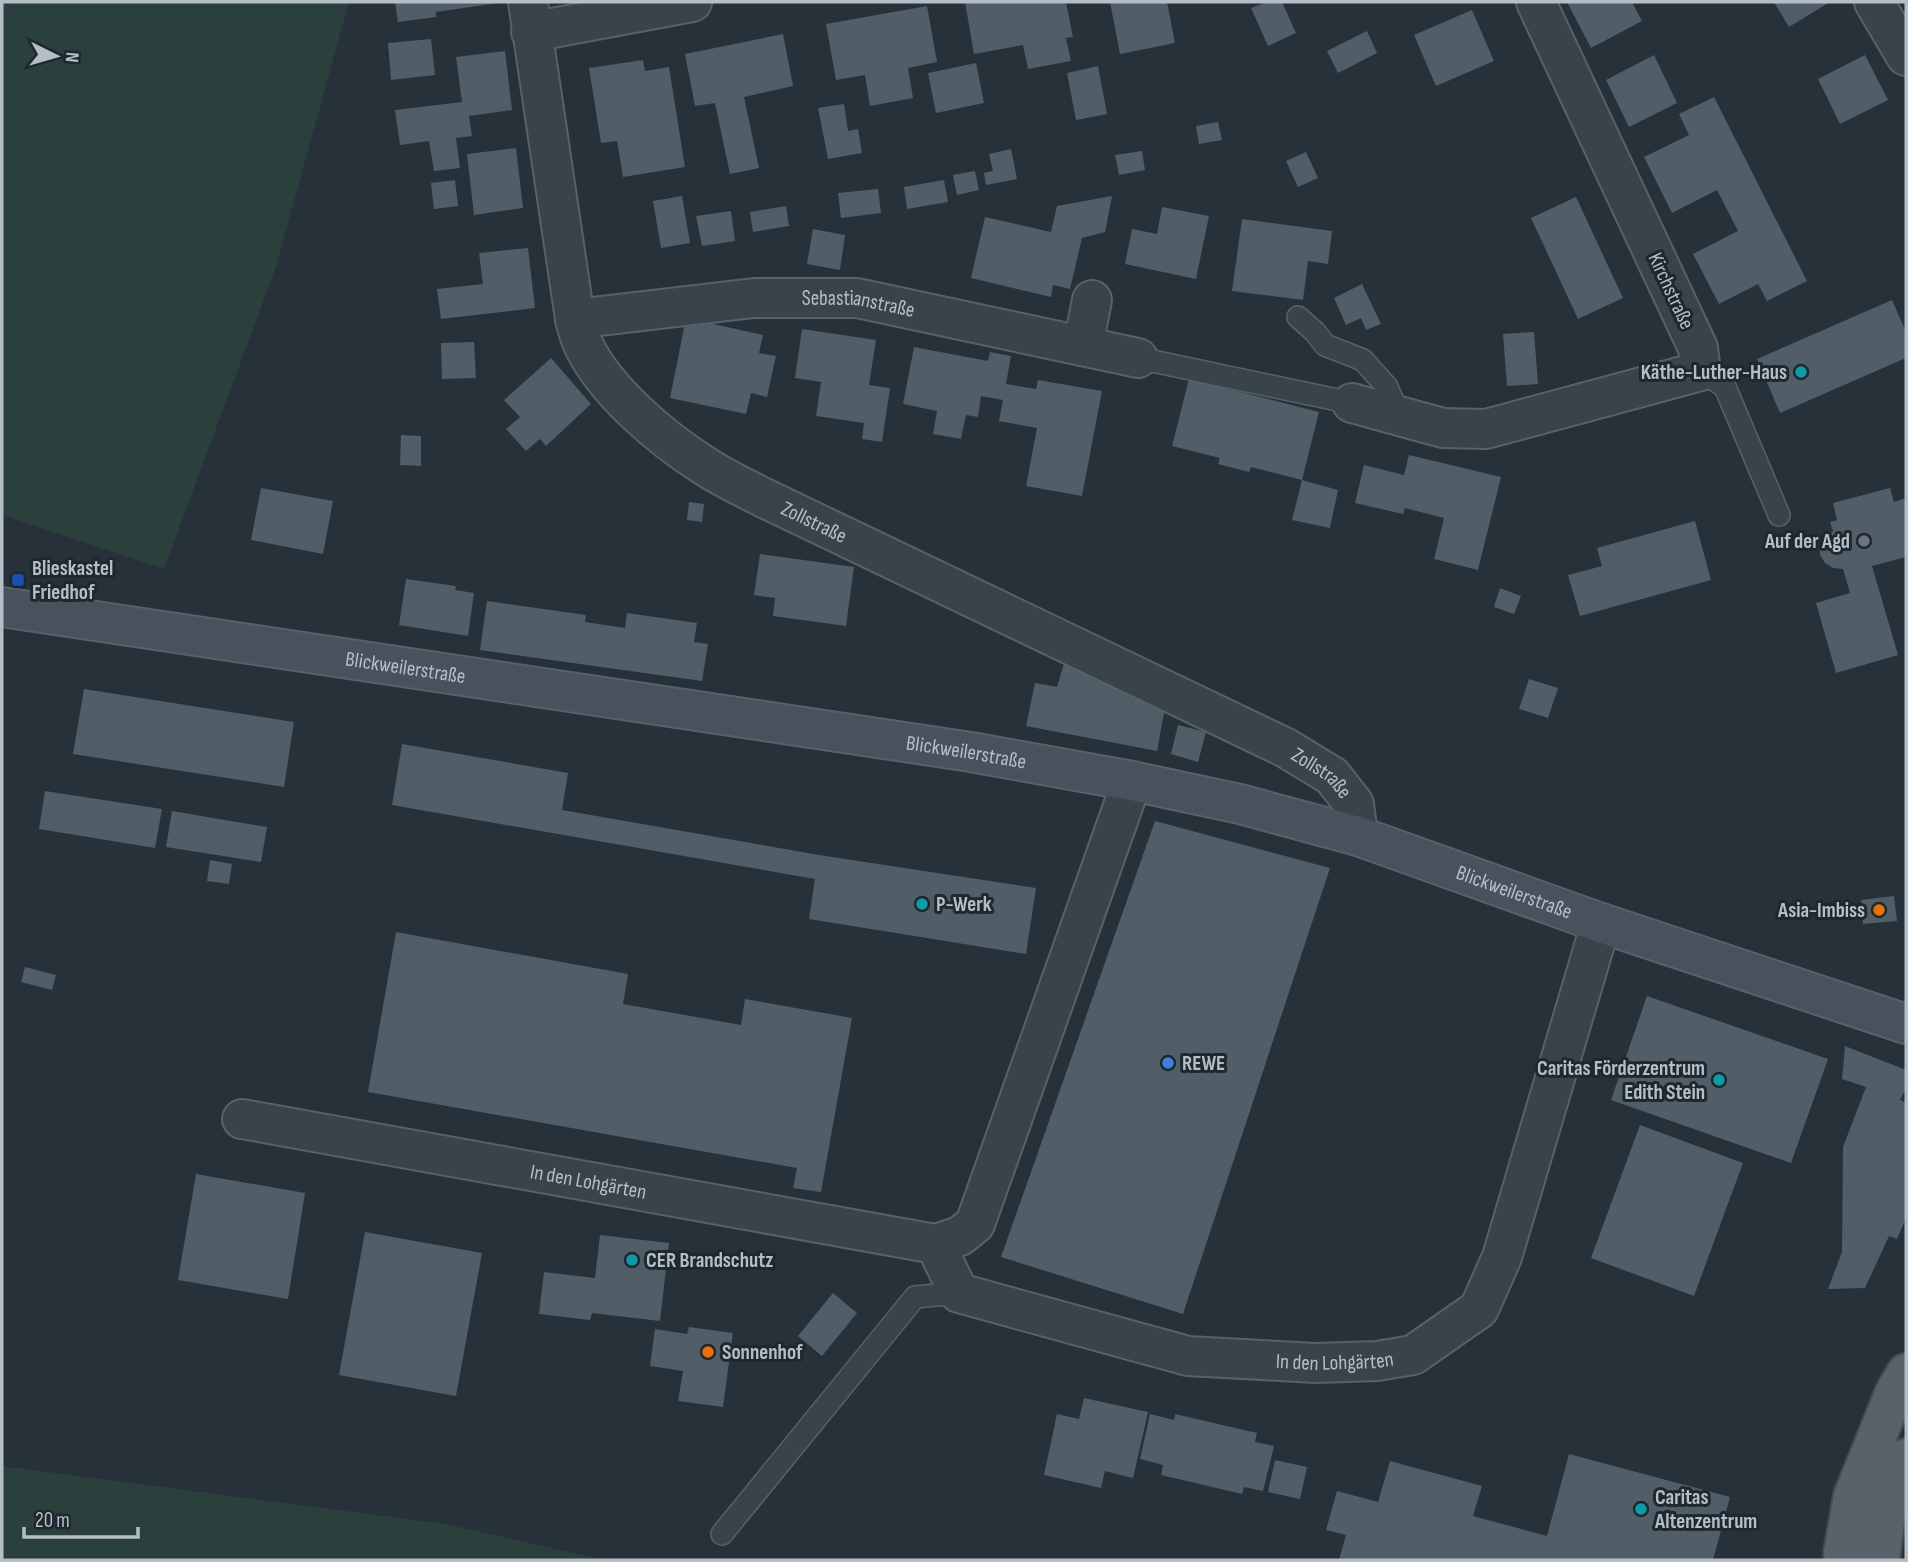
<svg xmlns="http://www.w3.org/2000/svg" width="1908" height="1562" viewBox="0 0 1908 1562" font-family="'Sofia Sans Condensed',sans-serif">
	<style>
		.green { fill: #2b3f3d }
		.building { fill: #515e68 }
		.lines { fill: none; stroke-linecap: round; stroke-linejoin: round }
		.lane-casing { stroke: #576168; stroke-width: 24 }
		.street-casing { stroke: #576168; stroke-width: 42 }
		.secondary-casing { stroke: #576168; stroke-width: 42 }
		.primary-casing { stroke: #424c53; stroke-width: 42 }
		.lane { stroke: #39434a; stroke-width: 21 }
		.street { stroke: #39434a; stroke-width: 38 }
		.secondary { stroke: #48525d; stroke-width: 38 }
		.primary { stroke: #58626a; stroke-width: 38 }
		.culture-dot { fill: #0f9aa8; stroke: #1e282f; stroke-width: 2.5 }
		.worship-dot { fill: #6b7280; stroke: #1e282f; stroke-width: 2.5 }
		.transit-dot { fill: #1a4fb4; stroke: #1e282f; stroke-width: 2.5 }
		.food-dot { fill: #e8710a; stroke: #1e282f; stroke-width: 2.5 }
		.shop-dot { fill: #3f7fe0; stroke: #1e282f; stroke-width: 2.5 }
		.labels { text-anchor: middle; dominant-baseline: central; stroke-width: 6; stroke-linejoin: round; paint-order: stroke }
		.street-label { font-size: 21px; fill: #b5bec6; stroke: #1e282f }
		.poi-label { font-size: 21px; font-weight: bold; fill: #b5bec6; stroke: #1e282f; text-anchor: start }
	</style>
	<rect width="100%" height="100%" fill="#26313a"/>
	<g class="green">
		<path d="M2,2H349L276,267L164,569L2,515Z"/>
		<path d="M2,1466L446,1524L605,1560H2Z"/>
	</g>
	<g class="building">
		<path d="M395,2H498V3L436,12V17L398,22Z"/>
		<path d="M965,2H1066L1073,37L1066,38L1071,61L1028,69L1023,45L974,54Z"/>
		<path d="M1110,2H1167L1175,43L1120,54Z"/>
		<path d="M1267,2H1282L1296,33L1268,46L1251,8Z"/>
		<path d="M1567,2H1632L1642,21L1591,48Z"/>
		<path d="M1774,2H1830L1789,27Z"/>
		<path d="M927,6L937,62L908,68L913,98L870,106L865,75L836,80L826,24Z"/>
		<path d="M1472,10L1494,61L1436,86L1414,35Z"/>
		<path d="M1367,31L1377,53L1338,73L1327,51Z"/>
		<path d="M783,34L793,86L744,97L759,168L730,174L715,103L695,106L685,54Z"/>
		<path d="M431,39L435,75L391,80L388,43Z"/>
		<path d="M505,51L512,110L469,116L472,136L456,138L460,168L434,171L429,141L400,145L395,110L462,102L456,57Z"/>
		<path d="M1654,55L1677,103L1629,127L1606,80Z"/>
		<path d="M1865,55L1888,100L1840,124L1818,79Z"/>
		<path d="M643,60L645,71L669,67L685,167L623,177L617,141L601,143L589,68Z"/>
		<path d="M976,63L984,103L936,113L928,73Z"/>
		<path d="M1098,66L1107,114L1076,120L1067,73Z"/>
		<path d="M1714,97L1807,281L1767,301L1758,284L1719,304L1693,254L1738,231L1717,190L1672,213L1644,157L1689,135L1679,114Z"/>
		<path d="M844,104L848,131L858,129L862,153L828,159L818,108Z"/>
		<path d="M1218,122L1222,140L1199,144L1196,126Z"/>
		<path d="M516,148L523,208L474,215L467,154Z"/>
		<path d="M1011,149L1017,179L986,185L984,173L993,171L989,154Z"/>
		<path d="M1142,151L1145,170L1119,175L1115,155Z"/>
		<path d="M1306,152L1318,178L1298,187L1286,161Z"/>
		<path d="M975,171L979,190L957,195L953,175Z"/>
		<path d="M455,180L458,206L434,209L431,183Z"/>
		<path d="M944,180L948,202L907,209L904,187Z"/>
		<path d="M878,189L881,213L841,218L838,193Z"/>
		<path d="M682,196L690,243L661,248L653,201Z"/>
		<path d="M1112,196L1105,232L1082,238L1070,289L1053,285L1051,297L971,278L985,217L1051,232L1057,206Z"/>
		<path d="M1576,197L1623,298L1578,319L1531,218Z"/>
		<path d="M786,206L789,226L753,232L750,212Z"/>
		<path d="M1162,207L1209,216L1196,279L1125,264L1132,229L1157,234Z"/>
		<path d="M731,211L735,241L702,246L696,216Z"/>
		<path d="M1242,219L1332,231L1328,264L1308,261L1303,300L1232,291Z"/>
		<path d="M813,229L845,235L840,270L807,264Z"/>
		<path d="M528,248L535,308L441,319L437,289L483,284L479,253Z"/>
		<path d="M1362,284L1381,324L1366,330L1361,318L1346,325L1334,298Z"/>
		<path d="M1892,300L1906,332V358L1780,413L1757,359Z"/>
		<path d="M686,318L763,335L759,353L776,356L767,397L751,393L746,414L670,398Z"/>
		<path d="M802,329L876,340L869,385L890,388L882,442L862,439L864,423L816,416L821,382L795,378Z"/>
		<path d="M1534,332L1538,384L1507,386L1503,334Z"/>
		<path d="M474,342L476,378L442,379L441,343Z"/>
		<path d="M914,347L988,361L990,352L1011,356L1006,384L1036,389L1038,380L1102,391L1082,496L1026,486L1037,428L999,421L1003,400L981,396L978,417L966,415L961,439L933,434L937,411L903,404Z"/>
		<path d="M551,358L591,404L546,446L540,439L526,451L506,429L520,417L504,400Z"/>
		<path d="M1189,379L1319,412L1302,480L1251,467L1249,472L1218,464L1220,458L1172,446Z"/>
		<path d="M401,435L421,436V466L400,465Z"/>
		<path d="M1409,455L1501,477L1478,570L1434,559L1444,518L1405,508L1403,514L1355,503L1364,465L1404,475Z"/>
		<path d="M1302,480L1338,490L1330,528L1292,520Z"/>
		<path d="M261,488L333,501L323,554L251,540Z"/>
		<path d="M1890,488L1894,502L1906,498V557L1872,566L1898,655L1836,673L1816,603L1850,593L1843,569L1833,568L1825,563L1820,555V545L1825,537L1833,531L1830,522L1837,520L1833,503Z"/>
		<path d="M689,502L704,504L702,522L687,520Z"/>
		<path d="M1695,521L1711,580L1580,616L1568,575L1602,566L1597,548Z"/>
		<path d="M760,554L854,567L846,626L773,616L775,598L754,595Z"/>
		<path d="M406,579L456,586L455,590L474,593L468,636L399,625Z"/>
		<path d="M1500,588L1521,596L1514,614L1494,607Z"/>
		<path d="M487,601L586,615L585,622L625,628L627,613L697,623L694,642L708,644L702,681L480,650Z"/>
		<path d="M1065,660L1154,700L1153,706L1165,708L1157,751L1026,726L1035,683L1057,687Z"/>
		<path d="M1529,679L1558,688L1548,718L1519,709Z"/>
		<path d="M84,689L294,722L284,787L73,754Z"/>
		<path d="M1178,725L1206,732L1198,762L1171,754Z"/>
		<path d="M402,744L568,773L562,810L819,855L1036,888L1026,954L809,919L815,879L392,805Z"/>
		<path d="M45,791L162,809L155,848L39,829Z"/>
		<path d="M172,811L267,827L261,862L166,847Z"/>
		<path d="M1155,821L1330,868L1183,1314L1001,1257Z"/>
		<path d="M210,860L232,864L229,884L207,881Z"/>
		<path d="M1894,896L1897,921L1863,924L1861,900Z"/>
		<path d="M396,932L628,974L623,1004L741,1025L745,999L852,1018L821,1192L793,1188L797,1168L368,1092Z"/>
		<path d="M25,967L56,975L52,990L21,982Z"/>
		<path d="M1647,996L1828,1059L1791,1163L1611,1100Z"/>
		<path d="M1845,1046L1906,1070V1088L1900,1100L1906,1103V1218L1897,1239L1889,1236L1865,1288L1828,1289L1842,1252L1843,1147L1866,1087L1842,1079Z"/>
		<path d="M1640,1125L1743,1163L1694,1296L1591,1258Z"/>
		<path d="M196,1174L305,1193L288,1299L178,1280Z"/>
		<path d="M365,1232L482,1253L456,1396L339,1375Z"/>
		<path d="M600,1235L669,1243L660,1321L592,1313L590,1320L539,1314L544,1272L595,1278Z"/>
		<path d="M833,1293L857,1313L822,1356L798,1336Z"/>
		<path d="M689,1327L733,1333L723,1407L678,1401L683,1371L650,1366L655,1329L687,1334Z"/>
		<path d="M1084,1398L1148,1412L1133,1478L1105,1471L1101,1488L1044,1475L1057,1414L1079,1419Z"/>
		<path d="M1150,1414L1174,1420L1175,1414L1257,1433L1255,1442L1274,1446L1263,1491L1244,1487L1242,1494L1161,1475L1163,1465L1140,1459Z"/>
		<path d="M1569,1454L1730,1497L1713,1560H1339L1346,1535L1326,1530L1337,1491L1378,1502L1390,1461L1482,1486L1473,1516L1547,1536Z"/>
		<path d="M1275,1460L1307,1467L1300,1499L1268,1492Z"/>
	</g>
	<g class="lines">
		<g class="lane-casing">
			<g id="lane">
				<path d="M1298,317L1315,332L1325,345L1363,360L1387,387L1400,418"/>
				<path d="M1138,358L1352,403"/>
				<path d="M1701,371L1725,387L1779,515"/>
				<path d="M722,1534L915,1297L959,1293"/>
			</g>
		</g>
		<g class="street-casing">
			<g id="street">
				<path id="s1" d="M528,2L575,319C577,327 579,336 583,344C604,390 662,439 705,466C723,478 743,487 762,497L1286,748L1332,776L1354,804L1358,836"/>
				<path d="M1874,2L1906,56"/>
				<path d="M531,32L692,2"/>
				<path id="s2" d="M575,319L754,298H857L1138,358"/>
				<path d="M1083,346L1092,300"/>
				<path d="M1352,403L1443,428L1486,429L1701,371L1698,348L1536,2"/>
				<path id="s3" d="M242,1119L935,1244L960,1236L975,1224L1132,781"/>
				<path id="s4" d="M935,1244L959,1293L1188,1356L1316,1363L1377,1361L1413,1355L1479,1309L1502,1257L1601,923"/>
			</g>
		</g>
		<g class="secondary-casing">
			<g id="secondary">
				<path id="s5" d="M2,607L971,752L1132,781L1240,804L1358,836L1601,923L1906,1024"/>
			</g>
		</g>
		<g class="primary-casing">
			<g id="primary">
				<path d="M1845,1560L1843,1553L1853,1496L1894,1394L1906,1373"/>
				<path d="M1880,1560L1887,1505L1906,1458"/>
			</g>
		</g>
		<use href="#lane" class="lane"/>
		<use href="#street" class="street"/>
		<use href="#secondary" class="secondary"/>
		<use href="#primary" class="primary"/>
	</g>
	<g class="culture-dot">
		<circle cx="1801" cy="372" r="7"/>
		<circle cx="922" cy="904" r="7"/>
		<circle cx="1719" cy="1080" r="7"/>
		<circle cx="632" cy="1260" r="7"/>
		<circle cx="1641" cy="1509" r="7"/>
	</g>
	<circle class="worship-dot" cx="1864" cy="541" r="7"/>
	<rect class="transit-dot" x="11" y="573" width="14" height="14" rx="3.5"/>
	<g class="food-dot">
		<circle cx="1879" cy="910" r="7"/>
		<circle cx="708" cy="1352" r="7"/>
	</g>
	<circle class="shop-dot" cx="1168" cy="1063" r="7"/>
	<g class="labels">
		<g class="street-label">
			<text transform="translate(1671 291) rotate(65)">Kirchstraße</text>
			<text stroke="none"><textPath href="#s2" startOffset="285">Sebastianstraße</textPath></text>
			<text stroke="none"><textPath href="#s1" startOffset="644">Zollstraße</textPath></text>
			<text stroke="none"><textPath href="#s5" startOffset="408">Blickweilerstraße</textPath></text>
			<text stroke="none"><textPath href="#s5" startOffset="975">Blickweilerstraße</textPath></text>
			<text stroke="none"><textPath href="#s1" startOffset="1211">Zollstraße</textPath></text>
			<text stroke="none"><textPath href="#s5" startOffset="1542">Blickweilerstraße</textPath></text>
			<text stroke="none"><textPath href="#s3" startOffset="352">In den Lohgärten</textPath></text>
			<text stroke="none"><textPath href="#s4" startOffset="439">In den Lohgärten</textPath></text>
		</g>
		<g class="poi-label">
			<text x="1787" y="372" text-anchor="end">Käthe-Luther-Haus</text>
			<text x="1850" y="541" text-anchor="end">Auf der Agd</text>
			<text x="32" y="568">Blieskastel<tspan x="32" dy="24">Friedhof</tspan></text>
			<text x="936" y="904">P-Werk</text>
			<text x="1865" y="910" text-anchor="end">Asia-Imbiss</text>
			<text x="1182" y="1063">REWE</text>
			<text x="1705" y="1068" text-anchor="end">Caritas Förderzentrum<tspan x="1705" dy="24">Edith Stein</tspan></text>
			<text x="646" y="1260">CER Brandschutz</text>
			<text x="722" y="1352">Sonnenhof</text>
			<text x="1655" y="1497">Caritas<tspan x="1655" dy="24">Altenzentrum</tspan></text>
		</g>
	</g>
	<rect width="1908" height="1562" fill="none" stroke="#b5bec6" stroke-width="7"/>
	<g transform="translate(56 56) rotate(95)" stroke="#1e282f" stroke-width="5" paint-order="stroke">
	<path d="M0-5L12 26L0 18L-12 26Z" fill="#b5bec6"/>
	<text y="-10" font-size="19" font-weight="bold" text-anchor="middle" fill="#b5bec6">N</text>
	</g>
	<path d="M24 1527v10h114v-10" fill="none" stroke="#b5bec6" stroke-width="3.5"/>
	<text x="35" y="1527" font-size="21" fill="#b5bec6" stroke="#1e282f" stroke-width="5" paint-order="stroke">20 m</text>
</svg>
